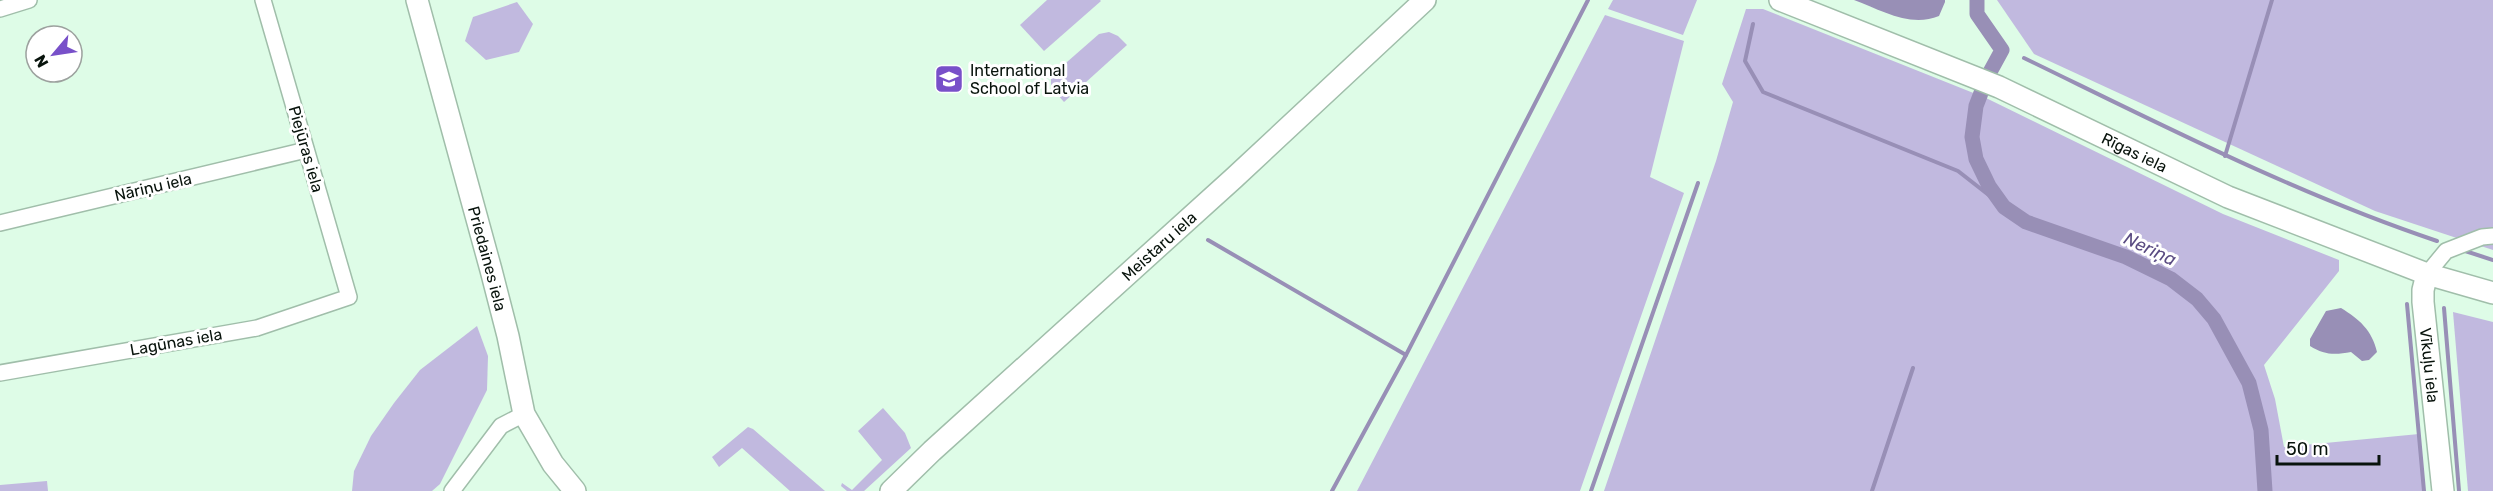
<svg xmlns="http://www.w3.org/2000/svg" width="2493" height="491" viewBox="0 0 2493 491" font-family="Rubik,sans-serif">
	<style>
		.green { fill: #c1b9df }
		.water { fill: #988fb6 }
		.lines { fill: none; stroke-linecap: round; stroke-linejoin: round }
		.stream { stroke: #988fb6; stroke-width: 4 }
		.canal { stroke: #988fb6; stroke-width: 15 }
		.street-casing { stroke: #a0beaa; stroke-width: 18 }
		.secondary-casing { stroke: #a0beaa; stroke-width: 24 }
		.street { stroke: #fff; stroke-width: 15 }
		.secondary { stroke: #fff; stroke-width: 21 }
		.labels { text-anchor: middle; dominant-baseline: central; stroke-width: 6; stroke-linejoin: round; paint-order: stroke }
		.poi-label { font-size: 16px; fill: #08130c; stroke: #fff; text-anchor: start }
		.street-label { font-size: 16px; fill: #08130c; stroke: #fff }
		.water-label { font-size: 18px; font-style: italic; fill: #5a4b82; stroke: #fff }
	</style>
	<rect width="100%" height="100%" fill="#defce7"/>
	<g class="green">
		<path d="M1047,0H1100L1101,1L1044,51L1020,25Z"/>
		<path d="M1613,0H1697L1683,35L1608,9Z"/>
		<path d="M1997,0H2493V250L2375,211L2034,54Z"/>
		<path d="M517,2L533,24L519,52L486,60L465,41L473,17Z"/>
		<path d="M1746,9H1763L1986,98L2223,214L2339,260V271L2264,365L2275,399L2284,447L2419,434L2424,491H1604L1716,161L1733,102L1722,84Z"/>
		<path d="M1605,15L1684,41L1650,177L1684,193L1580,491H1357Z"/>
		<path d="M1109,32L1118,36L1127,45L1064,102L1051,87V76L1099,34Z"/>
		<path d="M2453,312L2493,322V491H2468Z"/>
		<path d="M477,326L488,356L487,390L440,484L432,491H352L354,471L371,436L394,403L420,370Z"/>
		<path d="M883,408L905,433L911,448L864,491H847L841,486L842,483L852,490L882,460L858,431Z"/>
		<path d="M748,427L753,429L825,491H790L742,448L719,467L712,457Z"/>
		<path d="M47,481L48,491H0V485Z"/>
	</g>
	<g class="water">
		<path d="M1854,0H1945V2L1939,16C1910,28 1881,10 1854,0Z"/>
		<path d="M2341,308C2359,319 2372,330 2377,352L2369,360L2362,361L2351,352C2335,355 2324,355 2310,346V339L2326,311Z"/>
	</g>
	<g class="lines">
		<g class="stream">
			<path d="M1753,24L1745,61L1763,92L1958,171L2004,207"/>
			<path d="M2024,58C2160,124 2294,193 2437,241"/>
			<path d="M2225,156L2272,0"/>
			<path d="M1208,240L1406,355"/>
			<path d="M2462,250L2493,260"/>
			<path d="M2407,304L2424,491"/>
			<path d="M2444,308L2459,491"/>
			<path d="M1332,491L1406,355L1588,0"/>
			<path d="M1591,491L1698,183"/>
			<path d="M1872,491L1913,368"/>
		</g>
		<g class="canal">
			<path d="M1977,0V14L2002,50L1990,72"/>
			<path d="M1981,93L1976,106L1972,137L1976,159L1989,186L2004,207L2026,222L2126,257L2171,279L2197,299L2214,319L2249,383L2261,430L2265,491"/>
		</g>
		<g class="street-casing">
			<g id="street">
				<path d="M0,9L29,0"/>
				<path d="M0,223L306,150"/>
				<path d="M2427,274L2446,251L2482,237L2493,236"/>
				<path d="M0,373L257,328L349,297L263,0"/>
				<path d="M452,491L501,426L524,414"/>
			</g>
		</g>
		<g class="secondary-casing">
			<g id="secondary">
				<path id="s1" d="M417,0L491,270L508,336L524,414L553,464L575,491"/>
				<path id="s2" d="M1780,0L1999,87L2228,197L2427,274L2493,293"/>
				<path id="s3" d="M2427,274L2423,290V302L2443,491"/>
				<path id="s4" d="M891,491L932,451L1234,178L1425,0"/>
			</g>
		</g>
		<use href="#street" class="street"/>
		<use href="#secondary" class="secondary"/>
	</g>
	<defs>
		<g id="school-square" transform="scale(1.5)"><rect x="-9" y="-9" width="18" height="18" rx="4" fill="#7850c9" stroke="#fff"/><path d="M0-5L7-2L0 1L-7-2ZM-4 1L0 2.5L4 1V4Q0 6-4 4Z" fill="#fff"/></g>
	</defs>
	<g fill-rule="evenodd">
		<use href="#school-square" x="949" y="79"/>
	</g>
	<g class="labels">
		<g class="poi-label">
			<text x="970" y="70">International<tspan x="970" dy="18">School of Latvia</tspan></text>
		</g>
		<g class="street-label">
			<text transform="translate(306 149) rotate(74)">Piejūras iela</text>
			<text stroke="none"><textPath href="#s2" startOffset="386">Rīgas iela</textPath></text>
			<text transform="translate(153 187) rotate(-13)">Nāriņu iela</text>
			<text stroke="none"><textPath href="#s4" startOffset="363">Meistaru iela</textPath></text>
			<text stroke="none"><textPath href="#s1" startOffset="268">Priedaines iela</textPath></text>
			<text transform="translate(176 342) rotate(-10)">Lagūnas iela</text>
			<text stroke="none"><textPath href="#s3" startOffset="92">Vīkuļu iela</textPath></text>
		</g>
		<g class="water-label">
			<text transform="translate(2150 249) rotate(25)">Neriņa</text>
		</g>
	</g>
	<g transform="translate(54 54) rotate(241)"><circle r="28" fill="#ffffff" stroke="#9ca19e" stroke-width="1.5"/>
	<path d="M0-4.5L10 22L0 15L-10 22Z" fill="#7850c9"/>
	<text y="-9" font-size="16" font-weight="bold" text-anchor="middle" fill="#08130c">N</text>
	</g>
	<path d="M2277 455v9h102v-9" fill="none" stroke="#08130c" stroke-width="3"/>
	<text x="2286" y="455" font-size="18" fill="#08130c" stroke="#ffffff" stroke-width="4.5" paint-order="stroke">50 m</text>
</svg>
